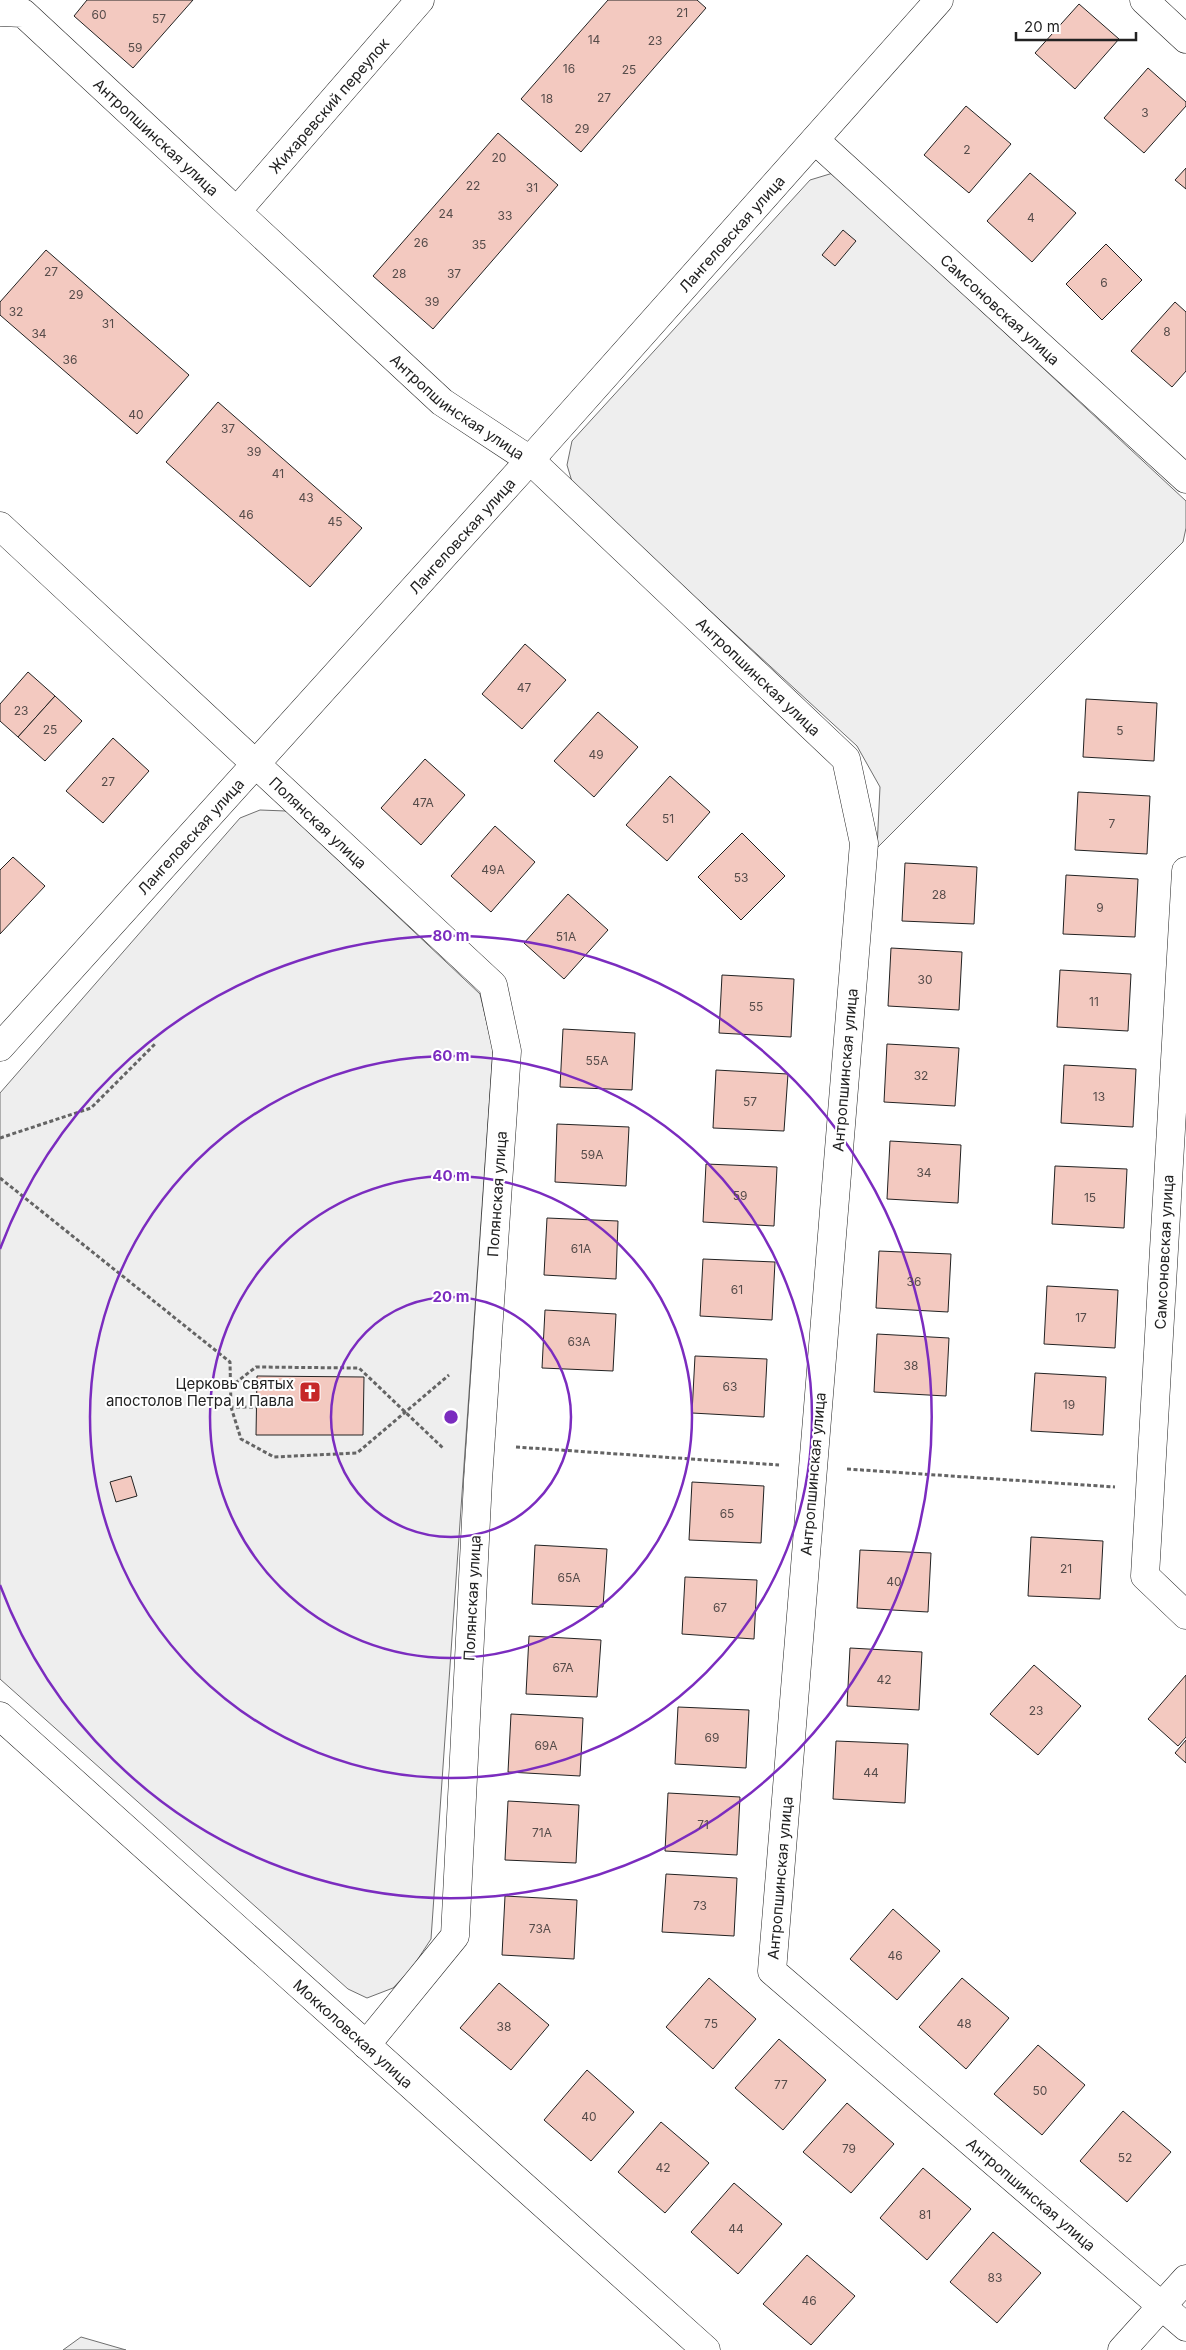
<svg xmlns="http://www.w3.org/2000/svg" width="1186" height="2350" viewBox="0 0 1186 2350" font-family="Inter,sans-serif">
	<style>
		.green { fill: #eee; stroke: #6f6f6f }
		.building { fill: #f3c9c0; stroke: #222 }
		.lines { fill: none; stroke-linecap: round; stroke-linejoin: round }
		.minor-casing { stroke: #222; stroke-width: 29 }
		.path { stroke: #646464; stroke-width: 3; stroke-dasharray: 4 2.5; stroke-linecap: butt }
		.minor { stroke: #fff; stroke-width: 28 }
		.ring { fill: none; stroke: #7b2cbf; stroke-width: 2.5 }
		.labels { text-anchor: middle; dominant-baseline: central; stroke-width: 4; stroke-linejoin: round; paint-order: stroke }
		.number-label { font-size: 12px; fill: #564c4a }
		.street-label { font-size: 15px; fill: #222; stroke: #fff }
		.poi-label { font-size: 15px; fill: #222; stroke: #fff; text-anchor: end }
		.centre { fill: #7b2cbf; stroke: #fff; stroke-width: 2.5 }
		.ring-label { font-size: 15px; text-anchor: middle; font-weight: bold; fill: #7b2cbf; stroke: #fff; stroke-width: 4; stroke-linejoin: round; paint-order: stroke }
	</style>
	<rect width="100%" height="100%" fill="#fff"/>
	<g class="green">
		<path d="M833,173L1186,501V528L1183,542L877,848L880,787L857,746L573,485L567,465L572,441L810,180Z"/>
		<path d="M260,810L286,811L480,994L493,1049L431,1939L412,1968L393,1988L367,1998L348,1989L0,1679V1093L240,818Z"/>
		<path d="M81,2337L126,2350H63Z"/>
	</g>
	<g class="building">
		<path d="M87,0H193L133,68L74,16Z"/>
		<path d="M608,0H697L706,8L581,152L521,99Z"/>
		<path d="M1079,4L1119,39L1075,89L1035,53Z"/>
		<path d="M1148,68L1186,102V106L1144,153L1104,118Z"/>
		<path d="M966,106L1011,144L969,193L924,155Z"/>
		<path d="M498,133L558,185L433,329L373,276Z"/>
		<path d="M1186,168V189L1175,180Z"/>
		<path d="M1030,173L1076,213L1032,262L987,221Z"/>
		<path d="M843,230L856,241L835,266L822,255Z"/>
		<path d="M1106,244L1142,280L1102,320L1066,284Z"/>
		<path d="M46,250L189,375L137,434L0,315V302Z"/>
		<path d="M1175,302L1186,312V371L1172,387L1131,351Z"/>
		<path d="M218,402L362,528L310,587L166,462Z"/>
		<path d="M525,644L566,680L522,729L482,694Z"/>
		<path d="M28,672L55,696L18,737L0,721V704Z"/>
		<path d="M55,696L82,721L45,761L18,737Z"/>
		<path d="M1086,699L1157,703L1154,761L1083,757Z"/>
		<path d="M598,712L638,747L594,797L554,761Z"/>
		<path d="M113,738L149,771L103,823L66,791Z"/>
		<path d="M425,759L465,795L421,845L381,808Z"/>
		<path d="M670,776L710,812L667,861L626,825Z"/>
		<path d="M1078,792L1150,796L1147,854L1075,850Z"/>
		<path d="M495,826L535,862L491,912L451,876Z"/>
		<path d="M742,833L785,876L741,920L698,877Z"/>
		<path d="M13,857L45,886L0,934V870Z"/>
		<path d="M905,863L977,867L974,924L902,921Z"/>
		<path d="M1066,875L1138,879L1135,937L1063,934Z"/>
		<path d="M568,894L608,930L564,979L524,943Z"/>
		<path d="M891,948L962,952L959,1010L888,1006Z"/>
		<path d="M1060,970L1131,974L1128,1031L1057,1027Z"/>
		<path d="M722,975L794,979L791,1037L719,1033Z"/>
		<path d="M563,1029L635,1033L632,1090L560,1087Z"/>
		<path d="M887,1044L959,1048L955,1106L884,1102Z"/>
		<path d="M1064,1065L1136,1069L1133,1127L1061,1123Z"/>
		<path d="M716,1070L788,1074L784,1131L713,1128Z"/>
		<path d="M557,1124L629,1127L626,1186L555,1182Z"/>
		<path d="M890,1141L961,1145L958,1203L887,1199Z"/>
		<path d="M706,1164L777,1167L774,1226L703,1222Z"/>
		<path d="M1055,1166L1127,1169L1124,1228L1052,1224Z"/>
		<path d="M547,1218L618,1221L616,1279L544,1275Z"/>
		<path d="M879,1251L951,1254L948,1312L876,1308Z"/>
		<path d="M703,1259L775,1262L772,1320L700,1316Z"/>
		<path d="M1047,1286L1118,1290L1115,1348L1044,1344Z"/>
		<path d="M545,1310L616,1314L613,1371L542,1368Z"/>
		<path d="M877,1334L949,1338L946,1396L874,1392Z"/>
		<path d="M695,1356L767,1359L764,1417L692,1413Z"/>
		<path d="M1035,1373L1106,1377L1103,1435L1031,1431Z"/>
		<path d="M257,1376L364,1377L363,1435H256Z"/>
		<path d="M131,1476L137,1496L116,1502L110,1482Z"/>
		<path d="M692,1482L764,1486L761,1543L689,1540Z"/>
		<path d="M1031,1537L1103,1541L1100,1599L1028,1596Z"/>
		<path d="M535,1545L607,1549L603,1607L532,1604Z"/>
		<path d="M860,1550L931,1553L928,1612L857,1608Z"/>
		<path d="M685,1577L757,1580L754,1639L682,1634Z"/>
		<path d="M529,1636L601,1640L597,1697L526,1694Z"/>
		<path d="M850,1648L922,1652L919,1710L847,1706Z"/>
		<path d="M1034,1665L1081,1706L1038,1755L990,1714Z"/>
		<path d="M1186,1675V1737L1178,1746L1148,1719Z"/>
		<path d="M678,1707L749,1710L746,1768L675,1764Z"/>
		<path d="M511,1714L583,1718L580,1776L508,1772Z"/>
		<path d="M1186,1740V1763L1175,1753Z"/>
		<path d="M836,1741L908,1744L905,1803L833,1799Z"/>
		<path d="M668,1793L740,1797L737,1855L665,1851Z"/>
		<path d="M508,1801L579,1805L576,1863L505,1860Z"/>
		<path d="M666,1874L737,1878L734,1936L662,1932Z"/>
		<path d="M505,1896L577,1900L574,1959L502,1955Z"/>
		<path d="M893,1909L940,1951L897,2000L850,1959Z"/>
		<path d="M709,1978L756,2019L713,2069L666,2027Z"/>
		<path d="M962,1978L1009,2018L966,2069L919,2027Z"/>
		<path d="M499,1983L549,2025L511,2070L460,2028Z"/>
		<path d="M779,2039L826,2080L783,2130L735,2088Z"/>
		<path d="M1038,2045L1085,2085L1042,2135L994,2094Z"/>
		<path d="M587,2070L634,2112L591,2161L544,2120Z"/>
		<path d="M847,2103L894,2144L851,2193L803,2152Z"/>
		<path d="M1123,2111L1171,2152L1127,2202L1080,2161Z"/>
		<path d="M661,2122L709,2163L665,2213L618,2172Z"/>
		<path d="M923,2168L971,2209L927,2260L880,2218Z"/>
		<path d="M734,2183L782,2224L738,2274L691,2232Z"/>
		<path d="M993,2232L1041,2273L997,2323L950,2282Z"/>
		<path d="M807,2255L855,2296L811,2345L763,2304Z"/>
	</g>
	<g class="lines">
		<g class="minor-casing">
			<g id="minor">
				<path d="M1144,0L1186,39"/>
				<path id="s1" d="M0,12L23,13L442,402L530,460L846,759L864,843L772,1971L1186,2327"/>
				<path id="s2" d="M815,140L1186,479"/>
				<path id="s3" d="M237,211L420,0"/>
				<path id="s4" d="M0,526L493,985L507,1051L478,1480L455,1936L366,2045"/>
				<path d="M1186,871L1145,1576L1186,1615"/>
				<path id="s5" d="M0,1047L530,460L939,0"/>
				<path id="s6" d="M0,1716L706,2350"/>
				<path d="M1122,2350L1186,2279"/>
			</g>
		</g>
		<g class="path">
			<path d="M0,1138L91,1108L155,1044"/>
			<path d="M0,1178L230,1362L231,1407H256"/>
			<path d="M230,1387L256,1367L359,1368L444,1449"/>
			<path d="M231,1407L241,1439L274,1457L357,1453L449,1375"/>
			<path d="M516,1447L779,1465"/>
			<path d="M847,1469L1115,1487"/>
		</g>
		<use href="#minor" class="minor"/>
	</g>
	<g class="ring">
		<circle cx="451" cy="1417" r="120"/>
		<circle cx="451" cy="1417" r="241"/>
		<circle cx="451" cy="1417" r="361"/>
		<path d="M0 1249A481 481 0 1 1 0 1585"/>
	</g>
	<defs>
		<g id="church-square" transform="scale(1.125)"><rect x="-9" y="-9" width="18" height="18" rx="4" fill="#c62828" stroke="#fff"/><path d="M-1.2-6h2.4v3.5h3.3v2.4h-3.3V6h-2.4V-.1h-3.3v-2.4h3.3Z" fill="#fff"/></g>
	</defs>
	<g fill-rule="evenodd">
		<use href="#church-square" x="310" y="1392"/>
	</g>
	<g class="labels">
		<g class="number-label">
			<text x="682" y="12">21</text>
			<text x="99" y="14">60</text>
			<text x="159" y="18">57</text>
			<text x="594" y="39">14</text>
			<text x="655" y="40">23</text>
			<text x="135" y="47">59</text>
			<text x="569" y="68">16</text>
			<text x="629" y="69">25</text>
			<text x="604" y="97">27</text>
			<text x="547" y="98">18</text>
			<text x="1145" y="112">3</text>
			<text x="582" y="128">29</text>
			<text x="967" y="149">2</text>
			<text x="499" y="157">20</text>
			<text x="473" y="185">22</text>
			<text x="532" y="187">31</text>
			<text x="446" y="213">24</text>
			<text x="505" y="215">33</text>
			<text x="1031" y="217">4</text>
			<text x="421" y="242">26</text>
			<text x="479" y="244">35</text>
			<text x="51" y="271">27</text>
			<text x="399" y="273">28</text>
			<text x="454" y="273">37</text>
			<text x="1104" y="282">6</text>
			<text x="76" y="294">29</text>
			<text x="432" y="301">39</text>
			<text x="16" y="311">32</text>
			<text x="108" y="323">31</text>
			<text x="1167" y="331">8</text>
			<text x="39" y="333">34</text>
			<text x="70" y="359">36</text>
			<text x="136" y="414">40</text>
			<text x="228" y="428">37</text>
			<text x="254" y="451">39</text>
			<text x="278" y="473">41</text>
			<text x="306" y="497">43</text>
			<text x="246" y="514">46</text>
			<text x="335" y="521">45</text>
			<text x="524" y="687">47</text>
			<text x="21" y="710">23</text>
			<text x="50" y="729">25</text>
			<text x="1120" y="730">5</text>
			<text x="596" y="754">49</text>
			<text x="108" y="781">27</text>
			<text x="423" y="802">47А</text>
			<text x="668" y="818">51</text>
			<text x="1112" y="823">7</text>
			<text x="493" y="869">49А</text>
			<text x="741" y="877">53</text>
			<text x="939" y="894">28</text>
			<text x="1100" y="907">9</text>
			<text x="566" y="936">51А</text>
			<text x="925" y="979">30</text>
			<text x="1094" y="1001">11</text>
			<text x="756" y="1006">55</text>
			<text x="597" y="1060">55А</text>
			<text x="921" y="1075">32</text>
			<text x="1099" y="1096">13</text>
			<text x="750" y="1101">57</text>
			<text x="592" y="1154">59А</text>
			<text x="924" y="1172">34</text>
			<text x="740" y="1195">59</text>
			<text x="1090" y="1197">15</text>
			<text x="581" y="1248">61А</text>
			<text x="914" y="1281">36</text>
			<text x="737" y="1289">61</text>
			<text x="1081" y="1317">17</text>
			<text x="579" y="1341">63А</text>
			<text x="911" y="1365">38</text>
			<text x="730" y="1386">63</text>
			<text x="1069" y="1404">19</text>
			<text x="727" y="1513">65</text>
			<text x="1066" y="1568">21</text>
			<text x="569" y="1577">65А</text>
			<text x="894" y="1581">40</text>
			<text x="720" y="1607">67</text>
			<text x="563" y="1667">67А</text>
			<text x="884" y="1679">42</text>
			<text x="1036" y="1710">23</text>
			<text x="712" y="1737">69</text>
			<text x="546" y="1745">69А</text>
			<text x="871" y="1772">44</text>
			<text x="703" y="1824">71</text>
			<text x="542" y="1832">71А</text>
			<text x="700" y="1905">73</text>
			<text x="540" y="1928">73А</text>
			<text x="895" y="1955">46</text>
			<text x="711" y="2023">75</text>
			<text x="964" y="2023">48</text>
			<text x="504" y="2026">38</text>
			<text x="781" y="2084">77</text>
			<text x="1040" y="2090">50</text>
			<text x="589" y="2116">40</text>
			<text x="849" y="2148">79</text>
			<text x="1125" y="2157">52</text>
			<text x="663" y="2167">42</text>
			<text x="925" y="2214">81</text>
			<text x="736" y="2228">44</text>
			<text x="995" y="2277">83</text>
			<text x="809" y="2300">46</text>
		</g>
		<g class="street-label">
			<text stroke="none"><textPath href="#s3" startOffset="140">Жихаревский переулок</textPath></text>
			<text stroke="none"><textPath href="#s1" startOffset="205">Антропшинская улица</textPath></text>
			<text stroke="none"><textPath href="#s5" startOffset="1094">Лангеловская улица</textPath></text>
			<text stroke="none"><textPath href="#s2" startOffset="251">Самсоновская улица</textPath></text>
			<text stroke="none"><textPath href="#s1" startOffset="610">Антропшинская улица</textPath></text>
			<text stroke="none"><textPath href="#s5" startOffset="689">Лангеловская улица</textPath></text>
			<text stroke="none"><textPath href="#s1" startOffset="1015">Антропшинская улица</textPath></text>
			<text stroke="none"><textPath href="#s4" startOffset="435">Полянская улица</textPath></text>
			<text stroke="none"><textPath href="#s5" startOffset="284">Лангеловская улица</textPath></text>
			<text transform="translate(845 1070) rotate(-85)">Антропшинская улица</text>
			<text transform="translate(497 1194) rotate(-86)">Полянская улица</text>
			<text transform="translate(1164 1252) rotate(-87)">Самсоновская улица</text>
			<text transform="translate(813 1474) rotate(-85)">Антропшинская улица</text>
			<text transform="translate(472 1598) rotate(-87)">Полянская улица</text>
			<text transform="translate(780 1878) rotate(-85)">Антропшинская улица</text>
			<text stroke="none"><textPath href="#s6" startOffset="475">Мокколовская улица</textPath></text>
			<text stroke="none"><textPath href="#s1" startOffset="2695">Антропшинская улица</textPath></text>
		</g>
		<g class="poi-label">
			<text x="294" y="1383">Церковь святых<tspan x="294" dy="17">апостолов Петра и Павла</tspan></text>
		</g>
	</g>
	<circle cx="451" cy="1417" r="8" class="centre"/>
	<g class="ring-label">
		<text x="451" y="941">80 m</text>
		<text x="451" y="1061">60 m</text>
		<text x="451" y="1181">40 m</text>
		<text x="451" y="1302">20 m</text>
	</g>
	<path d="M1016 32v8h120v-8" fill="none" stroke="#222222" stroke-width="2.5"/>
	<text x="1024" y="32" font-size="15" fill="#222222" stroke="#ffffff" stroke-width="4" paint-order="stroke">20 m</text>
</svg>
